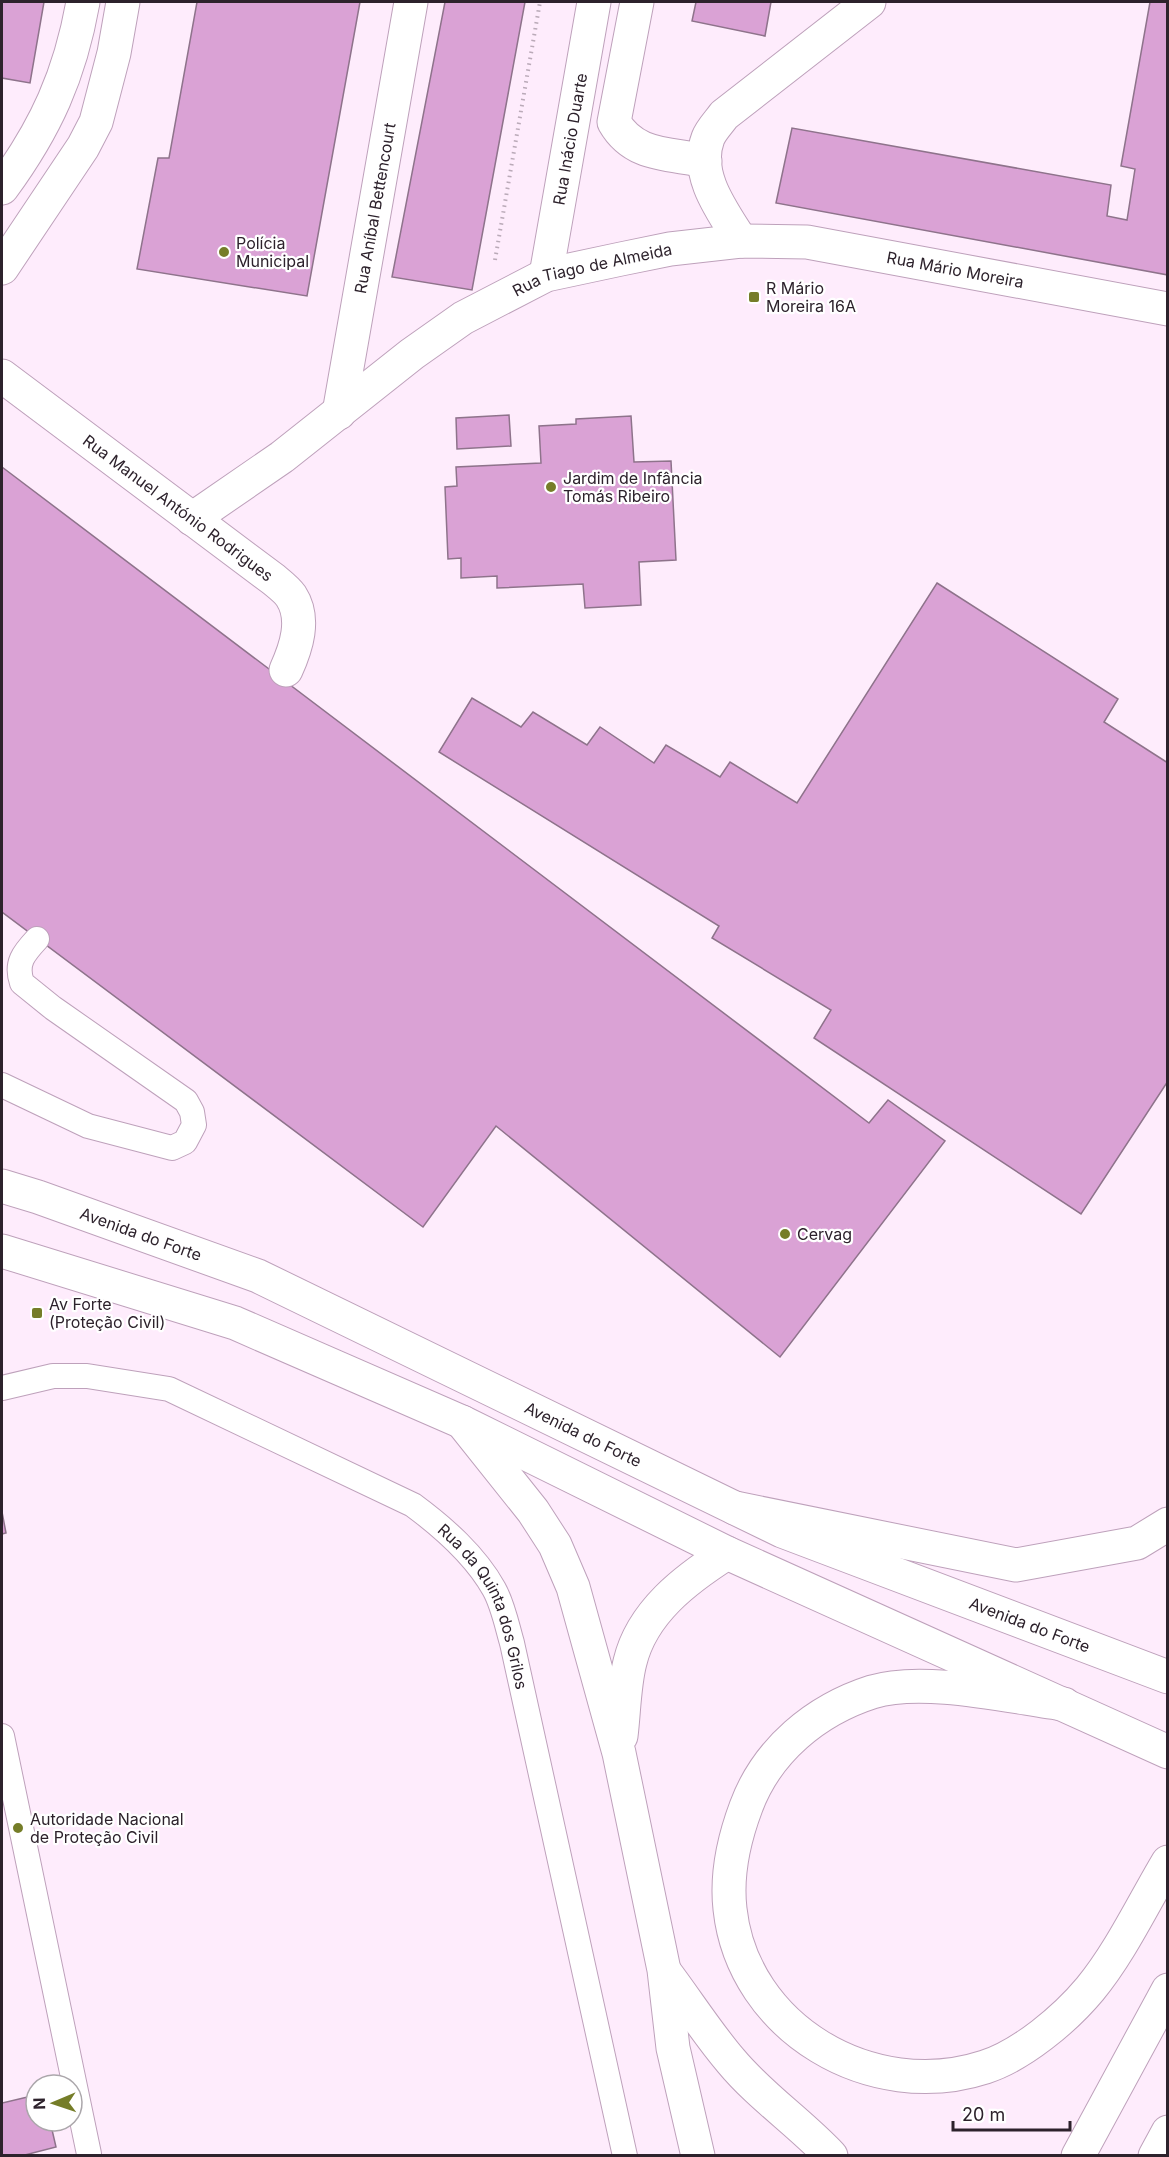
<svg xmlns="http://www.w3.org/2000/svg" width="1169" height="2157" viewBox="0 0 1169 2157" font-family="Inter,sans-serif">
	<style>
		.building { fill: #daa2d5; stroke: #8e738b; stroke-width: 1.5 }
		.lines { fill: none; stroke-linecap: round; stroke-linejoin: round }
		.service-casing { stroke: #bea1bb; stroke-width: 26 }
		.minor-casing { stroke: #bea1bb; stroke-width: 35 }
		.tertiary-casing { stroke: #bea1bb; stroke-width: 35 }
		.motorway-casing { stroke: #bea1bb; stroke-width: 35 }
		.path { stroke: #baaab8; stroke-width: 4; stroke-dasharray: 1.5 4.5; stroke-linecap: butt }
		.service { stroke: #fff; stroke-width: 24 }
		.minor { stroke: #fff; stroke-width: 33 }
		.tertiary { stroke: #fff; stroke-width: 33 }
		.motorway { stroke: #fff; stroke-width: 33 }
		.poi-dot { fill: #757d28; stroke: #fff; stroke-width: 2 }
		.labels { text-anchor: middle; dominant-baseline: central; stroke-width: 4.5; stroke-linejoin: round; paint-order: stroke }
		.street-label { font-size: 16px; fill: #2d222c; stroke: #fff }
		.poi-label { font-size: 16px; fill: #2d222c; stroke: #fff; text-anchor: start }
	</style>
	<rect width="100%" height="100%" fill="#feecfc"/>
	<g class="building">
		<path d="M2,2H44L30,83L2,78Z"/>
		<path d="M197,2H360L307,296L137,269L158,158H169Z"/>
		<path d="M445,2H525L472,290L392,277Z"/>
		<path d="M696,2H771L765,36L692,21Z"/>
		<path d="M1150,2H1168V275L776,203L792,128L1111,185L1107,216L1127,220L1135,169L1121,166Z"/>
		<path d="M509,415L511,446L457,449L456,418Z"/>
		<path d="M631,416L634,462L671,461L676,560L639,562L641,605L585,608L583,584L497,588V576L461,578V558L448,559L445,487L457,486L456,467L541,463L539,426L576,424V419Z"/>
		<path d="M2,467L869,1123L888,1100L945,1141L780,1357L496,1126L423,1227L2,912Z"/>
		<path d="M937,583L1118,699L1104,722L1168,763V1081L1081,1214L814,1038L831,1010L712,938L719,926L439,752L472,698L521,727L533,712L587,745L600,727L654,763L666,745L720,777L730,762L797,803Z"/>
		<path d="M2,1512L6,1533L2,1534Z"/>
		<path d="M36,2095V2121H50L56,2147L21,2156H2V2103Z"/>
	</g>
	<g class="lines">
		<g class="service-casing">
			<g id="service">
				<path d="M2,1085L88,1126L172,1148L185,1142L194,1125L192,1112L186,1101L53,1008L22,983C15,963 24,953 37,939"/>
				<path id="s1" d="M2,1388L53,1376H87L169,1389L413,1505C444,1528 475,1555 494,1589C503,1605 507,1626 512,1643L625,2156"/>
				<path d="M2,1736L89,2154"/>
			</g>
		</g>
		<g class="minor-casing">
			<g id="minor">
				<path d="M637,2L614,122C634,157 669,153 705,161"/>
				<path d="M2,188C46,128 70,75 83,2"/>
				<path d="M741,241C723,212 694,175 708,138C711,130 719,122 724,115L869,2"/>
				<path d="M2,268L83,147L96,122L114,53L123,2"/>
				<path id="s2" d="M546,275L594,2"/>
				<path id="s3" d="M2,376L273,579C279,584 287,590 291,596C306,619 296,648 286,670"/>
				<path id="s4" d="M339,413L411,2"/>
				<path id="s5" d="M192,519L282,457L412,354L463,318L546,275L621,259L670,249L741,241L807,242L1168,309"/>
			</g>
		</g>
		<g class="tertiary-casing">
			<g id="tertiary">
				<path id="s6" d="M2,1186L38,1197L258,1276L782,1531L1168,1677"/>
				<path d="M2,1251L235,1323L462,1422L727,1553L1168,1752"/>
			</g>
		</g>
		<g class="motorway-casing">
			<g id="motorway">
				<path d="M462,1422L533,1511L555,1545L573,1587L619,1753L664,1970L673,2048L698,2156"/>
				<path d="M735,1508L1016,1565L1137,1543L1168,1524"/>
				<path d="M1064,1704C1011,1697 923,1676 872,1692C816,1710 767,1750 746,1807C734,1839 726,1874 730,1909C743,2029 872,2104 985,2067C1022,2055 1065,2019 1090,1989C1120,1953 1144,1902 1168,1862"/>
				<path d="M621,1736C624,1712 624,1685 630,1662C642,1612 686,1579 727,1553"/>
				<path d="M665,1972C687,2001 707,2033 731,2061C760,2096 799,2122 831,2156"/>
				<path d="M1078,2156L1168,1990"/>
				<path d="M1155,2156L1168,2132"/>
			</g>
		</g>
		<path class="path" d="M495,260L540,2"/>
		<use href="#service" class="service"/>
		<use href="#minor" class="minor"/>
		<use href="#tertiary" class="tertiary"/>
		<use href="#motorway" class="motorway"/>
	</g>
	<g class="poi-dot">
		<circle cx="224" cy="252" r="6"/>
		<rect x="748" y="291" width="12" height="12" rx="3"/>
		<circle cx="551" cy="487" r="6"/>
		<circle cx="785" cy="1234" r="6"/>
		<rect x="31" y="1307" width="12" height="12" rx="3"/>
		<circle cx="18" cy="1828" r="6"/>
	</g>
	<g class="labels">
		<g class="street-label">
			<text stroke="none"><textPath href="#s2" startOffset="138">Rua Inácio Duarte</textPath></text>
			<text stroke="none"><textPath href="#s4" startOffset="208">Rua Aníbal Bettencourt</textPath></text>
			<text stroke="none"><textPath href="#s5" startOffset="846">Rua Mário Moreira</textPath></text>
			<text stroke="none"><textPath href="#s5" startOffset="477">Rua Tiago de Almeida</textPath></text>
			<text stroke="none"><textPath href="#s3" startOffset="220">Rua Manuel António Rodrigues</textPath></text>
			<text stroke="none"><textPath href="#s6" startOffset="147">Avenida do Forte</textPath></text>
			<text stroke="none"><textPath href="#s6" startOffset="633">Avenida do Forte</textPath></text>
			<text stroke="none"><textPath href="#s1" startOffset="568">Rua da Quinta dos Grilos</textPath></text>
			<text stroke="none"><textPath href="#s6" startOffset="1119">Avenida do Forte</textPath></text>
		</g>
		<g class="poi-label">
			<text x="236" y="243">Polícia<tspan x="236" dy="18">Municipal</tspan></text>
			<text x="766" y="288">R Mário<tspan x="766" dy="18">Moreira 16A</tspan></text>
			<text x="563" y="478">Jardim de Infância<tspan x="563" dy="18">Tomás Ribeiro</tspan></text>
			<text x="797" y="1234">Cervag</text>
			<text x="49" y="1304">Av Forte<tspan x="49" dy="18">(Proteção Civil)</tspan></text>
			<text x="30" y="1819">Autoridade Nacional<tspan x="30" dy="18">de Proteção Civil</tspan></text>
		</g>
	</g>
	<rect width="1169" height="2157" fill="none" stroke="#2d222c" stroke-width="6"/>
	<g transform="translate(54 2103) rotate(268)"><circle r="28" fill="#ffffff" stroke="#aba7ab" stroke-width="1.5"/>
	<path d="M0-4.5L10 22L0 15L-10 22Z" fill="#757d28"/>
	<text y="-9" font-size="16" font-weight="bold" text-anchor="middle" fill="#2d222c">N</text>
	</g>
	<path d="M953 2121v9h117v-9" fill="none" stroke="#2d222c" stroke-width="3"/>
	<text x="962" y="2121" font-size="18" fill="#2d222c" stroke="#ffffff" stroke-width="4.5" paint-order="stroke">20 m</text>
</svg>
